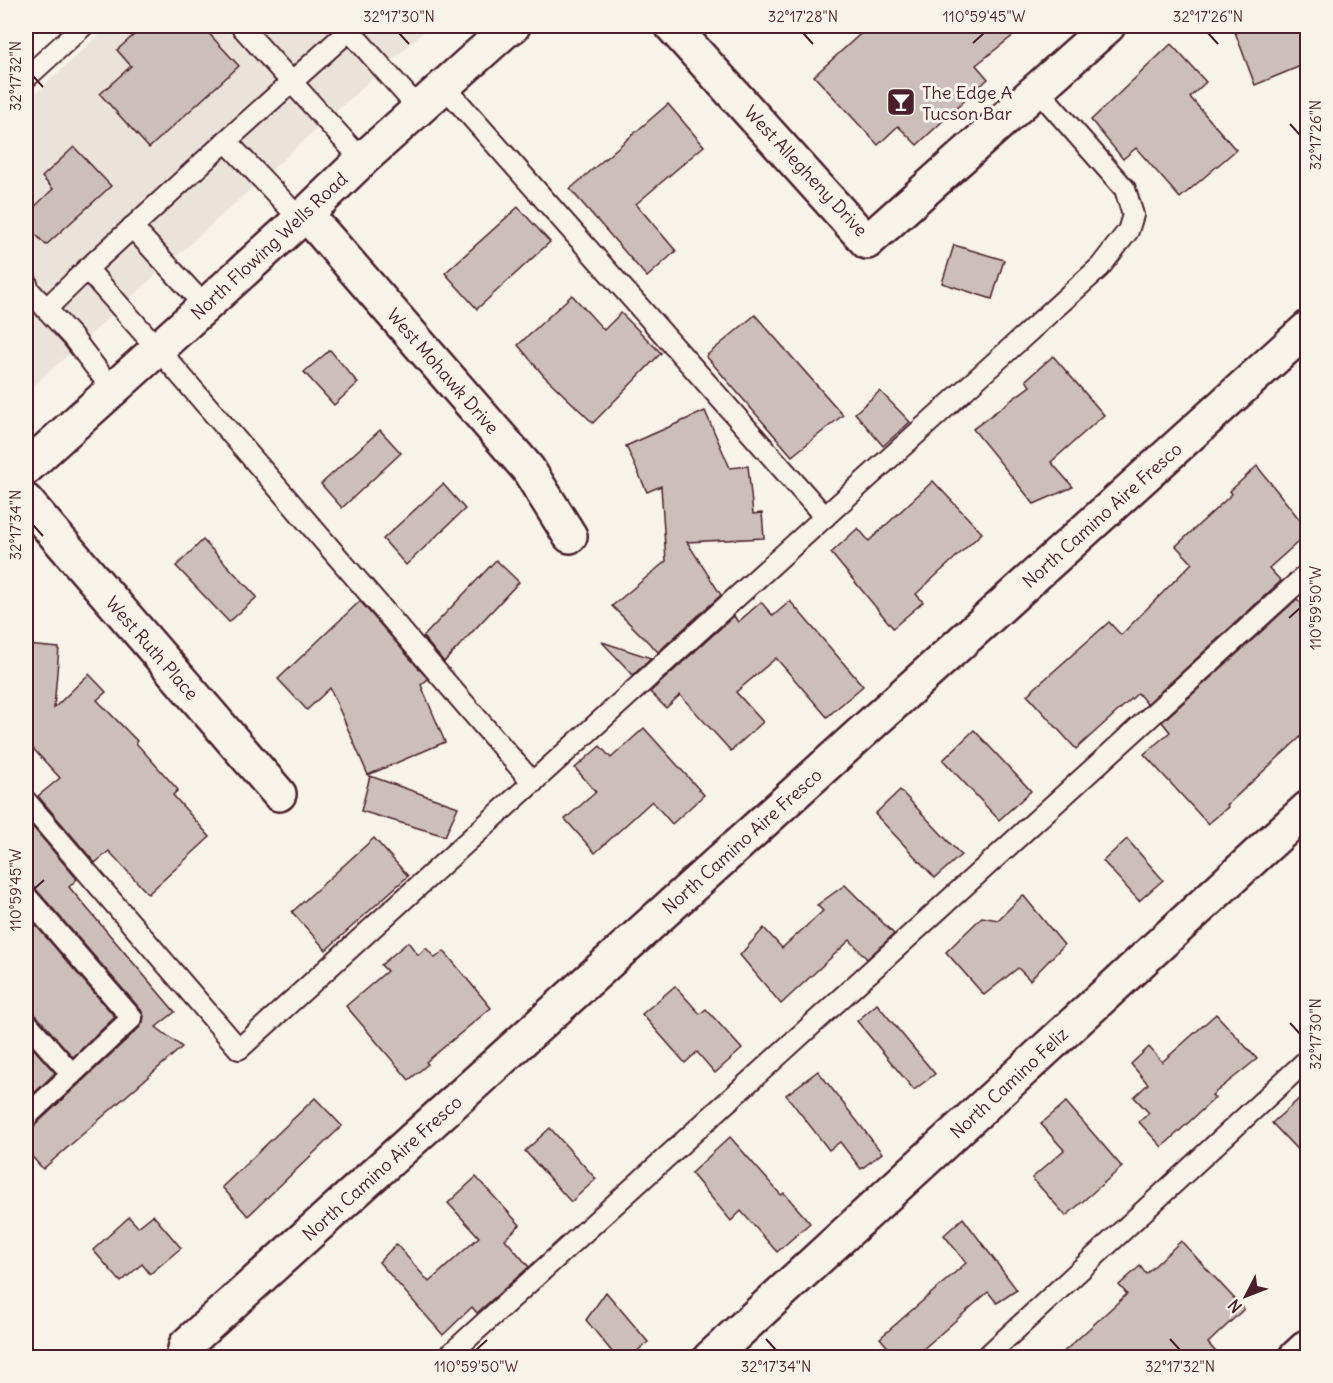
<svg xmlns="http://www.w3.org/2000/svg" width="1333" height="1383" viewBox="0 0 1333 1383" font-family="Delius,sans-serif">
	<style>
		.built { fill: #eae3da }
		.building { fill: #ccbfb9; stroke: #4a1f2b; stroke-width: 1.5 }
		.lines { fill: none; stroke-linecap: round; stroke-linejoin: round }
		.service-casing { stroke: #4a1f2b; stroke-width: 24 }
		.minor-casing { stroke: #4a1f2b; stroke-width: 38 }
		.primary-casing { stroke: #4a1f2b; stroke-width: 38 }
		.service { stroke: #f7f3e8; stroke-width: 20 }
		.minor { stroke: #f7f3e8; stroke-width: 33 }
		.primary { stroke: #f7f3e8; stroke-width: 33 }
		.ticks { fill: none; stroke: #4a1f2b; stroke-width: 2 }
		.labels { text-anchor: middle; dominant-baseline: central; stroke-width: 6; stroke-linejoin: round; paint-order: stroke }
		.poi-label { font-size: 18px; fill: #4a1f2b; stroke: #f7f3e8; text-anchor: start }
		.street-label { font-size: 18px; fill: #4a1f2b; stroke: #f7f3e8 }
		.neatline { fill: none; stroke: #4a1f2b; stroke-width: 2 }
		.ticks-label { font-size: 15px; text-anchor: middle; fill: #4a1f2b }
	</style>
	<rect width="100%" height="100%" fill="#f7f3e8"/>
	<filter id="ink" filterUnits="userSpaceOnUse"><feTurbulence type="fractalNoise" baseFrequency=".0167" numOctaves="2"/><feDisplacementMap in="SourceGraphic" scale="12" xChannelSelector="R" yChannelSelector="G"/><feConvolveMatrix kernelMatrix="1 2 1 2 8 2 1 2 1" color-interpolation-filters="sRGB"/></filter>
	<g filter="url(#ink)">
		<path class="built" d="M109,26H430L26,393V102Z"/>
		<g class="building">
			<path d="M144,26H202L239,66L149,148L100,94L131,66L117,50Z"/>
			<path d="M869,26H1025L976,65L988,79L917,145L898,126L878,145L814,76Z"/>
			<path d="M1250,26H1308V63L1255,85L1235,32Z"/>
			<path d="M1171,44L1206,82L1190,97L1236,150L1180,198L1136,148L1123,159L1091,120Z"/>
			<path d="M668,104L704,146L636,204L676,251L647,277L570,189Z"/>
			<path d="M74,147L111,186L46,245L26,225V215L53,189L42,177Z"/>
			<path d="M518,207L550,242L477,309L445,273Z"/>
			<path d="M954,245L1004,260L992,299L942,283Z"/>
			<path d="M572,295L604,330L621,313L661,353L593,423L544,376L518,345Z"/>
			<path d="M755,315L843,415L792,456L706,356Z"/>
			<path d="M330,350L358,383L334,405L304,372Z"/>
			<path d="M1053,356L1104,415L1051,462L1073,487L1034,504L973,429L1030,386L1026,380Z"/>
			<path d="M880,391L910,422L883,446L855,413Z"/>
			<path d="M705,411L730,468L748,466L753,514L762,513L764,538L687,542L721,595L658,652L612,606L666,561L661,486L647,492L626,446Z"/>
			<path d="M380,430L401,453L342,508L321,484Z"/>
			<path d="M1257,466L1308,530V533L1269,568L1281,581L1147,704L1138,693L1076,749L1027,695L1109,622L1121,635L1192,563L1176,546L1232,494L1230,491Z"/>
			<path d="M933,481L982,533L916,594L923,602L893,628L831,553L858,528L869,541Z"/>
			<path d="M443,484L465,509L406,565L383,539Z"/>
			<path d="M203,540L257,597L229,622L176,566Z"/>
			<path d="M496,560L519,582L444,662L423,637Z"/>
			<path d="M1297,599L1308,610V730L1227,805L1228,807L1208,824L1144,754L1170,732L1162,722Z"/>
			<path d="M360,601L428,679L421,685L445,742L368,775L330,688L307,710L278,679Z"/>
			<path d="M790,601L863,686L827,717L776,658L736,692L763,722L731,751L680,695L666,708L650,692L734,616L738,622L761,602L773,616Z"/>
			<path d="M602,642L651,658L633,675Z"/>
			<path d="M26,645L59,648L54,708L89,674L106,692L97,700L137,741L136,743L178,790L173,795L210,837L148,894L109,851L95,863L38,796L60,778L26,741Z"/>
			<path d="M644,728L704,795L672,824L652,801L595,853L565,819L596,792L575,768L600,746L611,758Z"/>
			<path d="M974,730L1031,791L999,820L943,760Z"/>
			<path d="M370,776L458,807L445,836L361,811Z"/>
			<path d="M900,790L961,855L935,878L875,814Z"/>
			<path d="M26,819L77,879L69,887L175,1012L156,1027L182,1047L43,1169L26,1150V1129L34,1126L140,1027L143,1022L144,1016L141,1010L35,888L30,885L26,884Z"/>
			<path d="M374,838L408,876L326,950L292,912Z"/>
			<path d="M1127,839L1163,880L1139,901L1103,861Z"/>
			<path d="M845,885L894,934L867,959L850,940L781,1004L740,955L764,928L782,948L823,911L817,905Z"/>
			<path d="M1023,895L1064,945L1030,980L1018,968L984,995L946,952L982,917L998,920Z"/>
			<path d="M26,914L115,1017L73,1057L35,1014L30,1011L26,1010Z"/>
			<path d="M408,942L418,955L426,948L435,958L444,951L491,1008L426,1062L428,1064L409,1080L346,1006L387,971L381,965Z"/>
			<path d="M675,986L700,1014L706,1009L742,1049L715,1073L697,1052L685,1063L642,1014Z"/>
			<path d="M877,1004L935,1074L914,1090L857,1021Z"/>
			<path d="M1216,1014L1257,1059L1212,1095L1215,1098L1162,1147L1139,1122L1149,1113L1134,1097L1148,1084L1131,1064L1149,1047L1162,1062Z"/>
			<path d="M26,1040L55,1073L26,1101Z"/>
			<path d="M818,1071L882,1153L861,1169L840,1142L829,1150L786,1095Z"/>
			<path d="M1308,1091V1161L1272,1123Z"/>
			<path d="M315,1098L342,1126L248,1216L222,1187Z"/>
			<path d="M1066,1102L1122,1167L1066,1216L1032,1178L1064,1150L1041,1124Z"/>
			<path d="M550,1128L596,1179L571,1202L525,1151Z"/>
			<path d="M730,1137L781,1195L784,1193L810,1223L777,1252L741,1211L731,1221L691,1173Z"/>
			<path d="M476,1177L520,1225L505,1239L529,1267L477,1313L472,1307L443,1335L379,1262L396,1244L429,1282L479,1237L448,1203Z"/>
			<path d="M153,1215L181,1248L150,1274L142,1264L121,1282L93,1250L129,1217L138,1227Z"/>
			<path d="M963,1218L1017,1290L997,1303L988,1292L913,1358H897L880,1338L966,1263L944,1235Z"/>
			<path d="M1181,1241L1244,1309L1208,1343L1221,1358H1057L1127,1294L1119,1285L1140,1266L1146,1274Z"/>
			<path d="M606,1292L648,1342L629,1358H617L586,1320Z"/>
		</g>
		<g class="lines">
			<g class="service-casing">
				<g id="service">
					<path d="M241,26L362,160"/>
					<path d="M349,30L419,109"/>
					<path d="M26,78L83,26"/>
					<path d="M444,86L825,517"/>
					<path d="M226,141L354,26"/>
					<path d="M300,219L226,141L87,269L157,348L533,783"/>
					<path d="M132,227L205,306"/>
					<path d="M26,281L29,290L73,338L112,389"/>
					<path d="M46,309L87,269"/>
					<path d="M26,801L239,1049L1100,267L1128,231L1133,215L1125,189L1037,89"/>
					<path d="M26,896L132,1018L26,1117"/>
					<path d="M26,1022L72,1074"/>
					<path d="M446,1358L1308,573"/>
					<path d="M985,1358L1308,1059"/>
				</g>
			</g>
			<g class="minor-casing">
				<g id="minor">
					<path d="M672,26L867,242L1108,26"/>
					<path d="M306,214L528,469L570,536"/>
					<path d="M26,501L279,794"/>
					<path d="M183,1358L186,1345L1308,328"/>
					<path d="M710,1358L1308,808"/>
					<path d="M1295,1358L1308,1346"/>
				</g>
			</g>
			<g class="primary-casing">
				<path id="primary" d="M26,468L205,306L306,214L362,160L504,32L513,26"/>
			</g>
			<use href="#service" class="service"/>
			<use href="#minor" class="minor"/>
			<use href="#primary" class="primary"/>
		</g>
	</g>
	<path class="ticks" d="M399,33L409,44M803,33L813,44M1208,33L1218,44M973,43L984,33M33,76L43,87M1290,124L1300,135M33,525L43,536M1289,618L1300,608M33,890L44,880M1290,1023L1300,1034M766,1339L776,1350M1170,1339L1180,1350M476,1350L487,1340"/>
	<defs>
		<g id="bar-square" transform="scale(1.5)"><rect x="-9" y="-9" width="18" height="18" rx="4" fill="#4a1f2b" stroke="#f7f3e8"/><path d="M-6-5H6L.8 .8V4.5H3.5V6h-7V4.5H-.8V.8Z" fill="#fff"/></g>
	</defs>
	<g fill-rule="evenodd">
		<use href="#bar-square" x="901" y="102"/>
	</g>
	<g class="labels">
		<g class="poi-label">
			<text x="922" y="92">The Edge A<tspan x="922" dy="21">Tucson Bar</tspan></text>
		</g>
		<g class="street-label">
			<text transform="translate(806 171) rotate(47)">West Allegheny Drive</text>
			<text transform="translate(269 246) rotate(-43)">North Flowing Wells Road</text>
			<text transform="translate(443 371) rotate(49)">West Mohawk Drive</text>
			<text transform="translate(1102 515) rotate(-42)">North Camino Aire Fresco</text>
			<text transform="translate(152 648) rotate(49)">West Ruth Place</text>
			<text transform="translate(742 841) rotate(-42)">North Camino Aire Fresco</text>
			<text transform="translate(1009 1083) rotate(-43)">North Camino Feliz</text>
			<text transform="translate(382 1168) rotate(-42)">North Camino Aire Fresco</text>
		</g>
	</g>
	<rect width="1333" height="1383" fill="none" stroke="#f7f3e8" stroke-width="66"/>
	<g transform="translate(1246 1296) rotate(228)" stroke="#f7f3e8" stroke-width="4.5" paint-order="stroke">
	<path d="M0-4.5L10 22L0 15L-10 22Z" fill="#4a1f2b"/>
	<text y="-9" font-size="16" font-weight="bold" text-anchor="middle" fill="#4a1f2b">N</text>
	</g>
	<rect x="33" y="33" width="1267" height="1317" class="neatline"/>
	<g class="ticks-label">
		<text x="399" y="22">32°17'30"N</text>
		<text x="803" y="22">32°17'28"N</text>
		<text x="984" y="22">110°59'45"W</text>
		<text x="1208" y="22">32°17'26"N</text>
		<text transform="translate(16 76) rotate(-90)" y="5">32°17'32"N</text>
		<text transform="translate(1316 135) rotate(-90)" y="5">32°17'26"N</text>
		<text transform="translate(16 525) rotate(-90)" y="5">32°17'34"N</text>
		<text transform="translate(1316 608) rotate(-90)" y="5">110°59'50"W</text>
		<text transform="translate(16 890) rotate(-90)" y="5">110°59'45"W</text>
		<text transform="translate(1316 1034) rotate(-90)" y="5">32°17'30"N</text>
		<text x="476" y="1372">110°59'50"W</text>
		<text x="776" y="1372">32°17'34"N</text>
		<text x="1180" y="1372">32°17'32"N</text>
	</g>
</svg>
